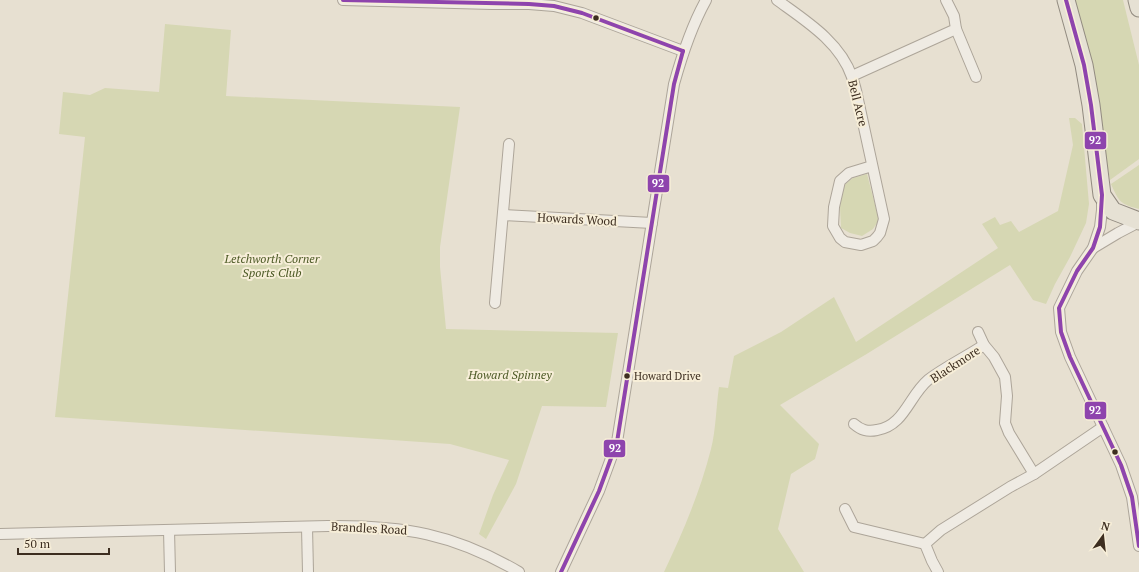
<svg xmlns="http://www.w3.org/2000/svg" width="1139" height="572" viewBox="0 0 1139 572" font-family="'PT Serif',serif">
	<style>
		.green { fill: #d6d7b3 }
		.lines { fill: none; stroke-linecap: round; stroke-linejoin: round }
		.minor-casing { stroke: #ada599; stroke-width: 12 }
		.primary-casing { stroke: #928b80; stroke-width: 19 }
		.minor { stroke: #efebe3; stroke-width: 10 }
		.primary { stroke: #e6e1d4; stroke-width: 17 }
		.bus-1-casing { stroke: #f7eed8; stroke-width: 7 }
		.bus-1 { stroke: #8e44ad; stroke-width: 4 }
		.bus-dot { fill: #3d2e20; stroke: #f7eed8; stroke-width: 1.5 }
		.labels { text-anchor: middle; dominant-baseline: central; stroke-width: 4; stroke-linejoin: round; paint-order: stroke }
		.bus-label { font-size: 11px; fill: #3d2e20; stroke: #f7eed8; text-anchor: start }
		.street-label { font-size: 12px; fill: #3d2e20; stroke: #f7eed8 }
		.park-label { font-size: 12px; font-style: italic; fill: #4d5a26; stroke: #f7eed8 }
		.line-badge { stroke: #f7eed8; stroke-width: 1.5 }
		.badge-label { font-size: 11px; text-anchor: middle; font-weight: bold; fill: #fff }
	</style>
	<rect width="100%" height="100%" fill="#e7e0d1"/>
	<g class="green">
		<path d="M1075,0H1123L1139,65V159L1110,180L1085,39Z"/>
		<path d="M165,24L231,30L226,96L460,107L440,247V267L446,329L618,333L606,407L542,406L516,484L486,539L479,534L493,495L509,460L450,444L55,417L85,137L59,134L63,92L90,95L105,88L159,92Z"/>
		<path d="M1069,118H1075L1082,124L1089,204L1086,223L1070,257L1055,284L1046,304L1033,300L1010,265L865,355L780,405L819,444L815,459L791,474L778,529L804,572H664C683,532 700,492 711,449C716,429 716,407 719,387L728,388L734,356L781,332L834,297L856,342L998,248L982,224L995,217L1000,225L1011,221L1019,232L1058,211L1073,145Z"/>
		<path d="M1139,165V209C1120,204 1119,202 1111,184Z"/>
		<path d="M867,174L879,220L873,229L862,236L850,233L841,228L840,207L843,186L853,178Z"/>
	</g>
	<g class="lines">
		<g class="minor-casing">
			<g id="minor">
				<path d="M343,0L492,4H529L554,6L582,13L683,51"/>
				<path d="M777,0C806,21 840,42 852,77C854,83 856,89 857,95L884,219L880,233L877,237L873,241L861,245L845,242L840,238L833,226L834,207L840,181L849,173L872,166"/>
				<path d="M956,29L976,77"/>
				<path d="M852,76L956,29L954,16L946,0"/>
				<path d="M1102,198V210L1100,227L1093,248L1077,271L1059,308L1061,332L1070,357L1121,465L1132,497L1139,546"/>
				<path d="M503,215L652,223"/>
				<path d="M1093,248L1118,233L1139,222"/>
				<path d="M495,303L509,144"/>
				<path d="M978,332L984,345L994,357L1005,377L1007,396L1005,423L1009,433L1034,474"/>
				<path d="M854,424C861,430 867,432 877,430C904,426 909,396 928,380C945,367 966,357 984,345"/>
				<path d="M845,509L854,527L925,544"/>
				<path d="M307,527L308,572"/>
				<path d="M169,530L170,572"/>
				<path d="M0,534L328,526C403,525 454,534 519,572"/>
				<path d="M561,572L599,491L617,442L674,84C682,55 691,27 706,0"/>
				<path d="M938,572L932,561L925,544L941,530L1010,487L1034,474L1103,427"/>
			</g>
		</g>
		<g class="primary-casing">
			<g id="primary">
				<path d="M1066,0L1084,65L1091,105L1102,195L1113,211L1139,221"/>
				<path d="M1137,0L1139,8"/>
			</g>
		</g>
		<use href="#minor" class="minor"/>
		<use href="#primary" class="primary"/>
		<g class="bus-1-casing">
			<g id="bus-1">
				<path d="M343,0L529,4L554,6L582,13L683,51"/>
				<path d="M1066,0L1084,65L1091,105L1102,195L1100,227L1093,248L1077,271L1059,308L1061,332L1070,357L1121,465L1132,497L1139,546"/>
				<path d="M561,572L599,491L617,442L674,84L683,51"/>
			</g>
		</g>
		<use href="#bus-1" class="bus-1"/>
	</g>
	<g class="bus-dot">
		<circle cx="596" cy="18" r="3.5"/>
		<circle cx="627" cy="376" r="3.5"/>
		<circle cx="1115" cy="452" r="3.5"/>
	</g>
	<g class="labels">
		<g class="bus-label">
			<text x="634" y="376">Howard Drive</text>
		</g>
		<g class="street-label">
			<text transform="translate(858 103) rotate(76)">Bell Acre</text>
			<text transform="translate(577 219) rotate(3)">Howards Wood</text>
			<text transform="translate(955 364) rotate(-33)">Blackmore</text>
			<text transform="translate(369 528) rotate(3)">Brandles Road</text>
		</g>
		<g class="park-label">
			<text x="272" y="258">Letchworth Corner<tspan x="272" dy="14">Sports Club</tspan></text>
			<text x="510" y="374">Howard Spinney</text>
		</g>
	</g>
	<g class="line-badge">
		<rect x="1084" y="131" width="23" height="19" rx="4" fill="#8e44ad"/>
		<rect x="647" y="174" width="23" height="19" rx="4" fill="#8e44ad"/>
		<rect x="1084" y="401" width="23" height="19" rx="4" fill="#8e44ad"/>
		<rect x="603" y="439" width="23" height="19" rx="4" fill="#8e44ad"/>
	</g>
	<g class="badge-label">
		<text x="1095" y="144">92</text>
		<text x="658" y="187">92</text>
		<text x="1095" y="414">92</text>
		<text x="615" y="452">92</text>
	</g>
	<g transform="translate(1103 536) rotate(15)" stroke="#f7eed8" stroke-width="3" paint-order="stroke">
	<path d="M0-3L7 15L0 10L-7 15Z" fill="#3d2e20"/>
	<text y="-6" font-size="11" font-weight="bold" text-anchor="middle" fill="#3d2e20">N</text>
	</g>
	<path d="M18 548v6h91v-6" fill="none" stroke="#3d2e20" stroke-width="2"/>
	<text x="24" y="548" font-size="12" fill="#3d2e20" stroke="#f7eed8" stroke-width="3" paint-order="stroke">50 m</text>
</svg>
